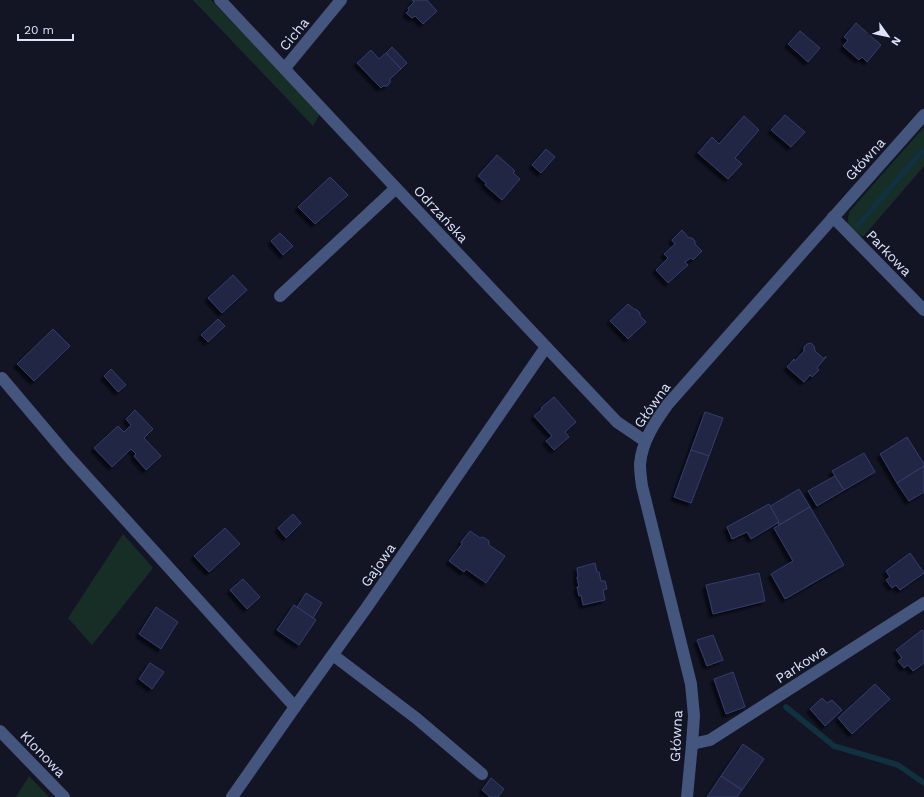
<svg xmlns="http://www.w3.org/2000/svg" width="924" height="797" viewBox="0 0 924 797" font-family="'Work Sans',sans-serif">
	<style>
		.green { fill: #162e26 }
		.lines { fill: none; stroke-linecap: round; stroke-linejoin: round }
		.stream { stroke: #113140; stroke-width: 5.5 }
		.building { fill: #212544; stroke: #363d6d; filter: url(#shadow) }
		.minor { stroke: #44557e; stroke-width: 12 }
		.labels { text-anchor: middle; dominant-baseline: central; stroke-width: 3; stroke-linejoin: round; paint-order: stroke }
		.street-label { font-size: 14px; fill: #dbe2fa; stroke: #131525 }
	</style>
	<defs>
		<filter id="shadow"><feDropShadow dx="-3.5" dy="3.5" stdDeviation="1" flood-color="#0009"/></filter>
	</defs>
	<rect width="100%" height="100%" fill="#131525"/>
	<g class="green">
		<path d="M193,0H211L320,114L313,126Z"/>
		<path d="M924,127V166L863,237C851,228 844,228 850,211Z"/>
		<path d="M123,534L153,568L92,645L68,618Z"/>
		<path d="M29,776L49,797H16Z"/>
	</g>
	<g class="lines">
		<g class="stream">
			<path d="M858,225L924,149"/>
			<path d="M786,707L834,746L898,765L924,783"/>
		</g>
	</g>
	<g class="building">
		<path d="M412,0H427L437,11L423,24L415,16L412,18L406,13L409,10L408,8L414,2Z"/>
		<path d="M856,23L881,45L867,62L862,57L859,60L843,46L848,40L844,37Z"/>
		<path d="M800,31L820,48L808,62L788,44Z"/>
		<path d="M392,47L407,63L401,69L386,53Z"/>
		<path d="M371,50L379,59L386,53L401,69L390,79V83L387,86H383L381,88L357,63Z"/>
		<path d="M785,115L805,132L791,147L771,130Z"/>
		<path d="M744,116L759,130L735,158L742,164L728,179L698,153L712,137L719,144Z"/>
		<path d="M546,149L555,157L541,173L532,165Z"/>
		<path d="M497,155L515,171L513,173L520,179L502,200L485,185L486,183L478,176Z"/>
		<path d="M330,177L348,195L315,224L298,207Z"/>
		<path d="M682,230L689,238H692L695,241V244L702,251L693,260L691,258L685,262L688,265L668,283L656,270L668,258L664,254L675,244L672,240Z"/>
		<path d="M280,233L293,246L283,255L271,241Z"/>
		<path d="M233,275L247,290L222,313L208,298Z"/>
		<path d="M628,304L634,309L637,310L640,313V316L646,322L628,339L610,321Z"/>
		<path d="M218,319L225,326L208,342L201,335Z"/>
		<path d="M53,329L70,346L34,381L17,364Z"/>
		<path d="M811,343L814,346L815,351L824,359L826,356V357L817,368L819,370L812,377L810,375L804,382L787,367L794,359L795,361L804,351V347L807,344Z"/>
		<path d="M111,369L126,385L118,392L104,376Z"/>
		<path d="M554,397L576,422L565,432L569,437L554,450L546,441L552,436L534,416L542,409L541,408Z"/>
		<path d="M135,410L153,429L144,438L161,456L146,470L134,456L136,454L131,449L112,467L94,448L118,426L124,432L131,425L126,419Z"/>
		<path d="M705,412L723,418L709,456L691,450Z"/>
		<path d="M907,437L924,464V466L897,483L880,454Z"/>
		<path d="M691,450L709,456L691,503L674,497Z"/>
		<path d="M864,453L875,472L844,490L832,471Z"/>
		<path d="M924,466V492L909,501L897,483Z"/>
		<path d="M835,476L844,490L817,506L808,491Z"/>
		<path d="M799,489L810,507L779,525L769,507Z"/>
		<path d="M769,504L779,522L751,539L747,532L732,539L727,527Z"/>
		<path d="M810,507L844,565L785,599L771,574L793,561L774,528Z"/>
		<path d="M293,514L301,523L286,538L278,528Z"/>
		<path d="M225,528L240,544L209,572L194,556Z"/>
		<path d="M470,531L480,538L483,537L489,541V545L505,556L486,583L466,569L464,572L449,561L462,544L461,542Z"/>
		<path d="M910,553L924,573L900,590L896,585L892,588L886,580L890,577L886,571Z"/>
		<path d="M595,563L597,572H599L601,581H605L607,589L603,590L605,600L583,605L581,595L579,596L577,587H579L577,577H578L577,568Z"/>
		<path d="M759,573L765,601L713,614L706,585Z"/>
		<path d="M243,579L260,597L247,609L230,590Z"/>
		<path d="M306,593L322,603L313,618L297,607Z"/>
		<path d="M294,605L316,620L299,645L277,630Z"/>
		<path d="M156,607L178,622L161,649L139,634Z"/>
		<path d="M922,630L924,632V663L913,671L908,665L904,668L898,661L902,658L896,650Z"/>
		<path d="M713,635L723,660L707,666L697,640Z"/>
		<path d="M150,663L164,672L152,689L139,679Z"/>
		<path d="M733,672L745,707L726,714L714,679Z"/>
		<path d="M875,684L890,699L852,734L838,718Z"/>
		<path d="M822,698L827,703L832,700L842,710L825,726L810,709Z"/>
		<path d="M743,744L764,759L742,790L721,776Z"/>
		<path d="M721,776L742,790L737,797H707Z"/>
		<path d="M491,778L504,789L498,797H490L482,790Z"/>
	</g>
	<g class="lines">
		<g class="minor">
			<path d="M220,0L396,188L617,422L645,441"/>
			<path d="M285,68L341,0"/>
			<path d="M833,217L924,310"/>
			<path d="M280,296L396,188"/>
			<path d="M2,378L67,455L295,707"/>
			<path d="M333,655L416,718L482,774"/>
			<path d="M0,731L64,797"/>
			<path d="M692,744L710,740L924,603"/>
			<path d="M232,797L295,707L367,607L546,347"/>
			<path d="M687,797L692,744L694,716L691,684L642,486C641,479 640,471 640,464C642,441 655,422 668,404L924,115"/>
		</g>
	</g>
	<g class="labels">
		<g class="street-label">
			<text transform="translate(294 34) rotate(-51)">Cicha</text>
			<text transform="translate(865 159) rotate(-48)">Główna</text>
			<text transform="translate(441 214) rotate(47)">Odrzańska</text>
			<text transform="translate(889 253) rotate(46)">Parkowa</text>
			<text transform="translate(652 405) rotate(-55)">Główna</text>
			<text transform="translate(378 565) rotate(-55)">Gajowa</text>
			<text transform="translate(801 664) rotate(-33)">Parkowa</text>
			<text transform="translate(676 736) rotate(-87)">Główna</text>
			<text transform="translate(43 754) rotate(46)">Klonowa</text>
		</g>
	</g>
	<g transform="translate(888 36) rotate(123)" stroke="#131525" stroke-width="3" paint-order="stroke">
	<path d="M0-3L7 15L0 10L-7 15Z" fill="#dbe2fa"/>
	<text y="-6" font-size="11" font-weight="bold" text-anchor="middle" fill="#dbe2fa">N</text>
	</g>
	<path d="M18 34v6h55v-6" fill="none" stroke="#dbe2fa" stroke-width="2"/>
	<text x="24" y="34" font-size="12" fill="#dbe2fa" stroke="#131525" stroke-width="3" paint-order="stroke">20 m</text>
</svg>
